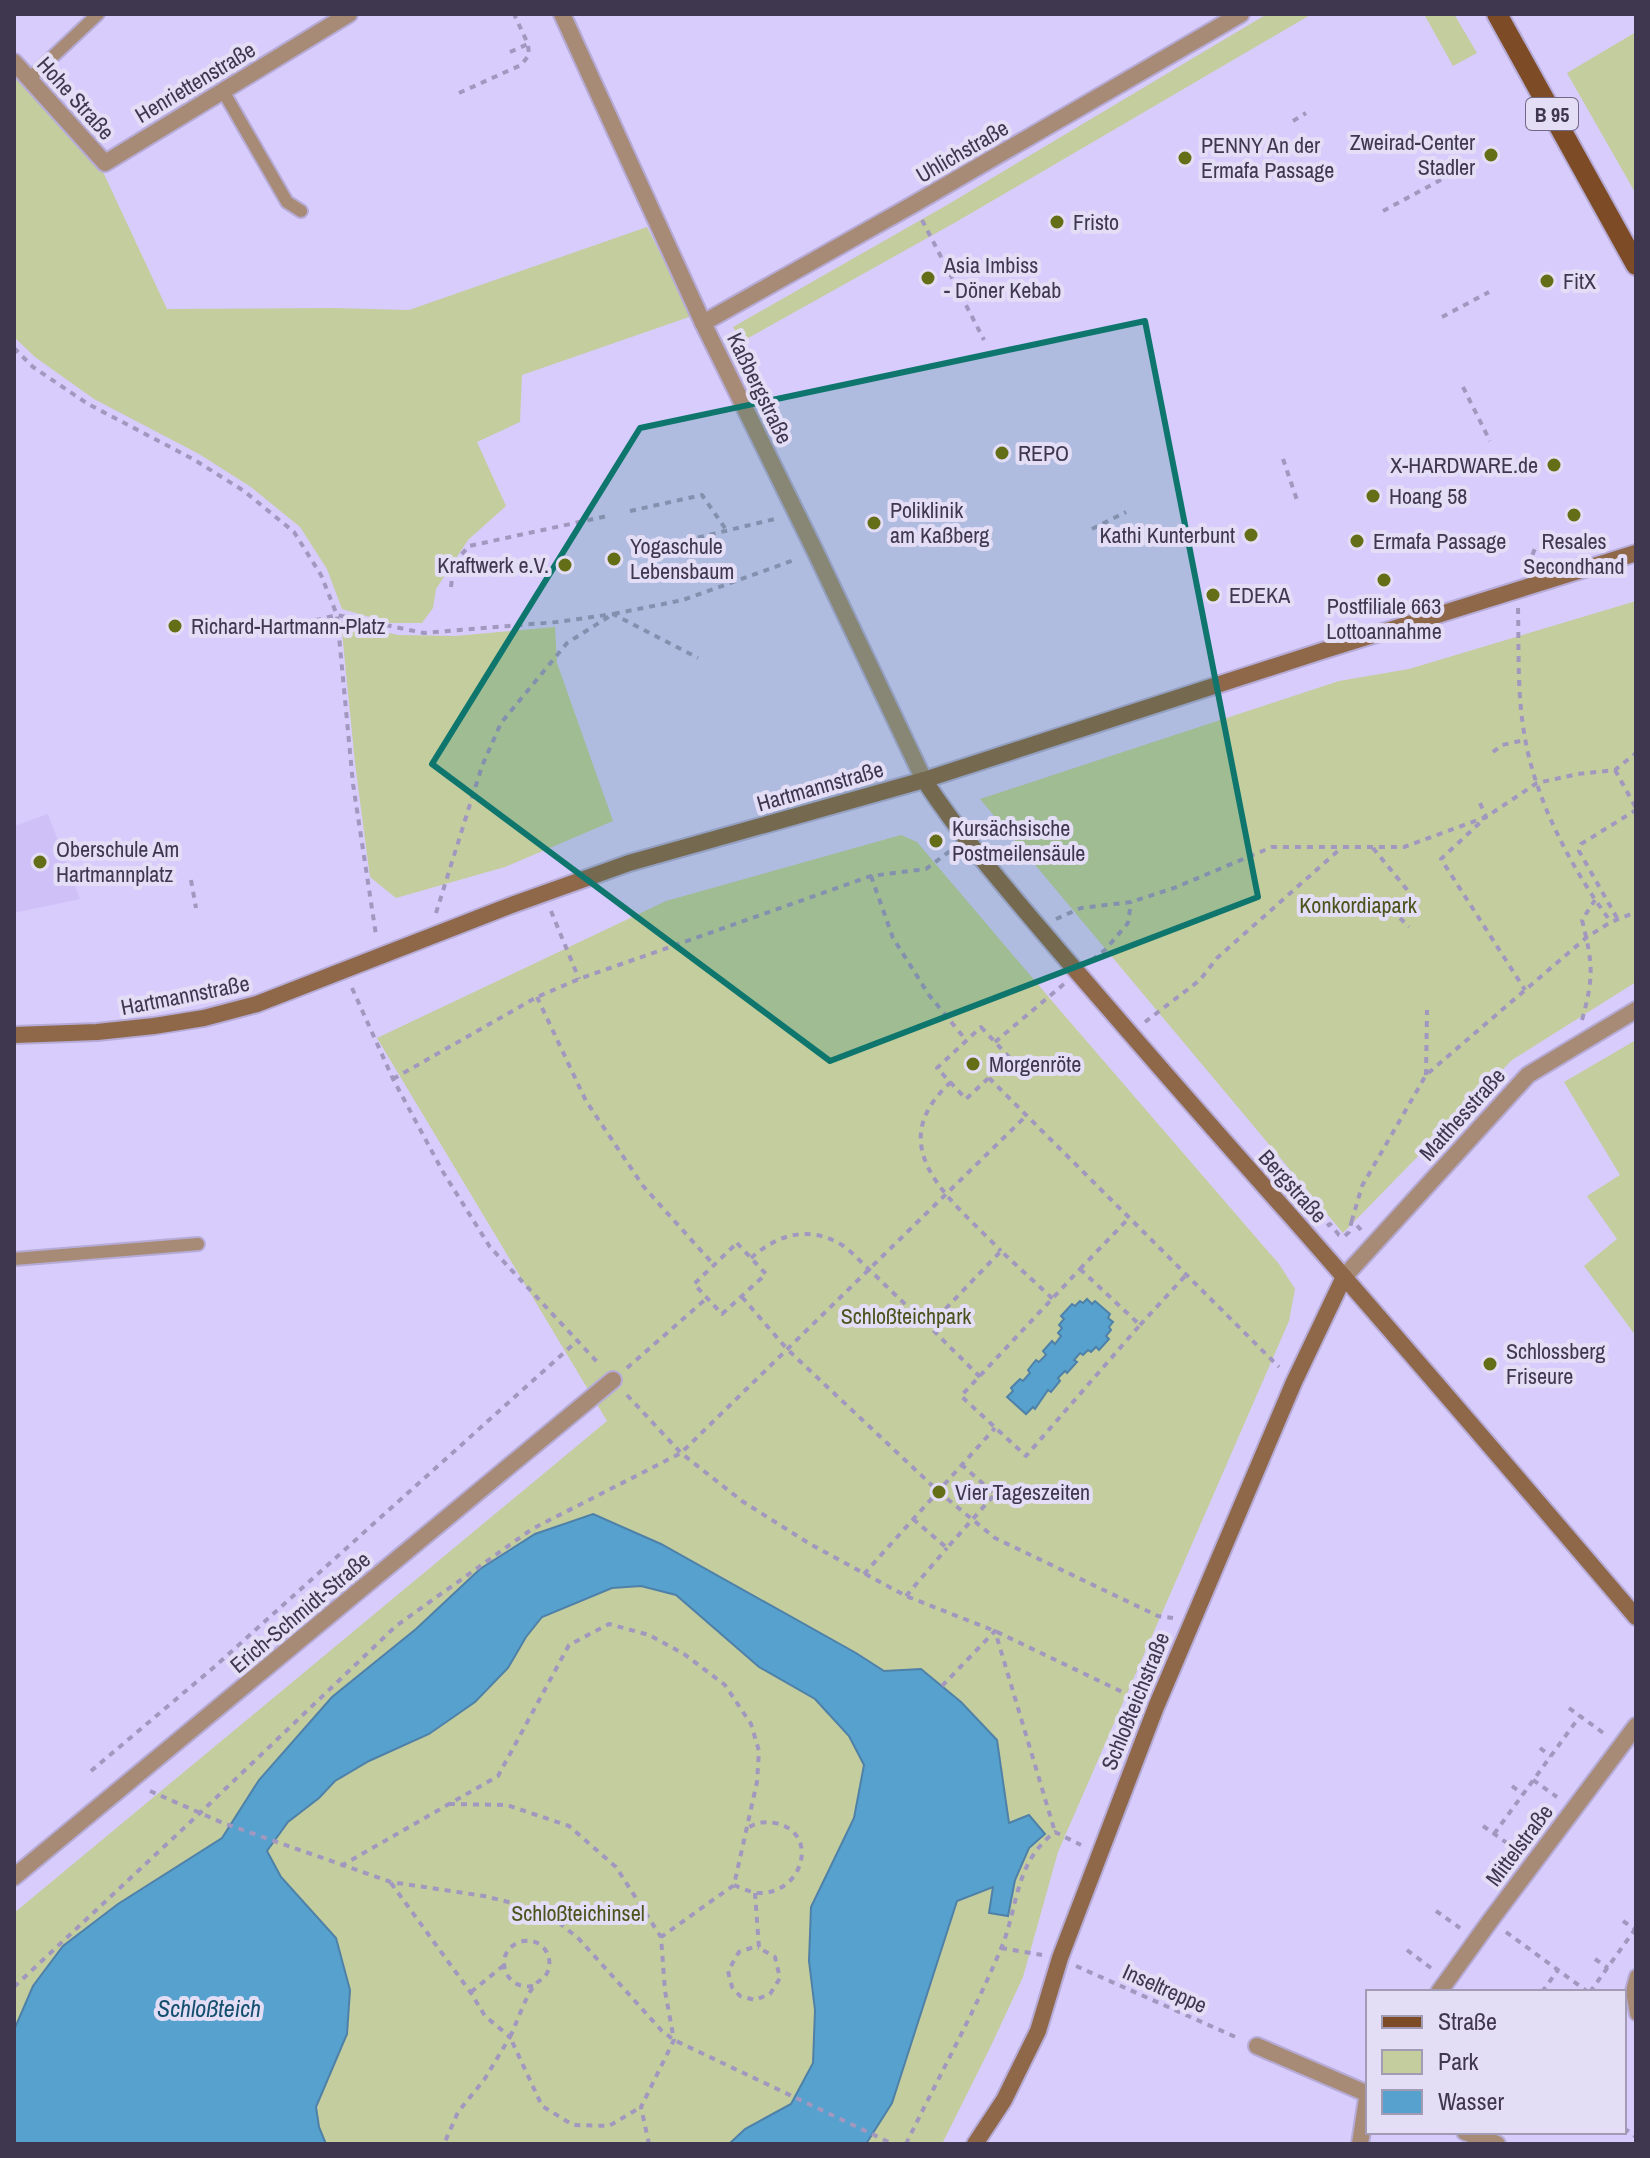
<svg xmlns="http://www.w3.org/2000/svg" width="1650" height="2158" viewBox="0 0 1650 2158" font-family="'Archivo Narrow',sans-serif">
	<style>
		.built { fill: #cfc1f7 }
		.green { fill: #c4cd9d }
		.water { fill: #56a1ce; stroke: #4f81a8; stroke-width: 2 }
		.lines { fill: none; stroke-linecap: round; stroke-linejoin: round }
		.lane-casing { stroke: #b6abd6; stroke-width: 16 }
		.street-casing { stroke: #b6abd6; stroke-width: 20 }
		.secondary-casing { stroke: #b6abd6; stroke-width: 20 }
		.primary-casing { stroke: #b6abd6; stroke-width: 24 }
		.path { stroke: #a298bf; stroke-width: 4; stroke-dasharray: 6 6; stroke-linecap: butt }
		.lane { stroke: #a78b77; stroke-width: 12 }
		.street { stroke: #a78b77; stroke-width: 16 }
		.secondary { stroke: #8f6749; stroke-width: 16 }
		.primary { stroke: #7d4c26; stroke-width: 20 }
		.marked { fill: #0f766e; fill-opacity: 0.2; stroke: #0f766e; stroke-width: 6; stroke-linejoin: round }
		.poi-dot { fill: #646e17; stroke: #e3ddf6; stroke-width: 3 }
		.labels { text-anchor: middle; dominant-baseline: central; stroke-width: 8; stroke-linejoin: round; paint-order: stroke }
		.shield { fill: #e3ddf6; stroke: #706981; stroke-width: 2 }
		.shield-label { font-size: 20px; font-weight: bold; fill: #3e374f }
		.street-label { font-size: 22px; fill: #3e374f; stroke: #e3ddf6 }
		.poi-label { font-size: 22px; fill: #3e374f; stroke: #e3ddf6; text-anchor: start }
		.park-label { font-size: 22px; fill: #4c531c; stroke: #e3ddf6 }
		.water-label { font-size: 24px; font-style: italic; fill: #144f6d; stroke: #e3ddf6 }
	</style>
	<rect width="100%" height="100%" fill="#d8ccfc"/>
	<path class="built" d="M48,814L80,899L14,913V826Z"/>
	<g class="green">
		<path d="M1267,14H1312L956,222L741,342L733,327L947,205Z"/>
		<path d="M1424,14H1454L1477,53L1453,66Z"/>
		<path d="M1636,32V194L1567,73Z"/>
		<path d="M14,77L103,172L167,309L334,308L409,310L647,227L692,316L522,375L520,422L477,442L506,506L468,540L436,589L433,608L422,623H390L342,609L327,569L300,527L251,487L199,454L94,399L35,357L14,337Z"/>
		<path d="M1636,601V982L1512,1060L1343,1233L980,799L1339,681L1409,669Z"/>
		<path d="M341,622L398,635L455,636L555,627L557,663L613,821L505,867L396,898L370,877L355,763Z"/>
		<path d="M901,835L917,842L1058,1008L1279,1264L1295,1289L1289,1321L1058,1852L1023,1977L990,2048L942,2144H866L892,2103L957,1901L993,1887L1008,1916L1015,1880L1029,1848L1044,1834L1009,1824L997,1740L921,1669L884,1671L856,1653L661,1544L593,1514L535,1534L480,1569L259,1780L222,1838L118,1904L63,1946L33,1986L14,2030V1913L607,1421L377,1038L666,901Z"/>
		<path d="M1636,1040V1336L1584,1266L1617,1239L1587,1196L1620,1175L1564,1082Z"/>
		<path d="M640,1586L676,1595L759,1667L815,1699L849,1736L864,1765L854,1818L811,1907L809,1961L815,2010L813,2063L791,2104L745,2129L729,2144H326C315,2118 314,2111 324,2085L336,1938L281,1877L267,1852L288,1822L319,1798L335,1781L369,1761L526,1637L542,1617L612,1588Z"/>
	</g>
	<g class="water">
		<path d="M1087,1299L1092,1304L1095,1301L1110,1314L1108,1318L1113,1322L1109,1327L1111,1330L1106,1336L1109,1339L1099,1350L1096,1347L1091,1352L1088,1350L1083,1355L1080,1353L1074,1360L1077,1362L1067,1373L1065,1371L1058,1378L1060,1381L1051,1392L1048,1390L1035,1409L1033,1407L1026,1414L1007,1397L1013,1391L1011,1388L1020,1379L1023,1381L1030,1373L1028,1370L1036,1360L1039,1362L1046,1355L1043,1351L1052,1341L1055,1344L1061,1336L1058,1333L1062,1328L1059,1325L1064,1319L1061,1316L1072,1304L1075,1306L1080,1301L1083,1303Z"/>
		<path d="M593,1514L661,1544L856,1653L884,1671L921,1669L961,1702L997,1740L1009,1823L1029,1815L1045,1834L1029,1848L1015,1880L1008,1916L989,1913L993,1887L957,1901L892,2103L866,2144H729L745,2129L791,2104L813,2063L815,2010L809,1961L811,1907L854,1818L864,1765L849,1736L815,1699L759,1667L676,1595L641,1586L612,1588L542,1617L526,1637L508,1668L475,1702L429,1734L369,1761L335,1781L319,1798L288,1822L267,1851L281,1877L336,1938L350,1990L347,2034L316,2107L319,2127L326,2144H14V2030L33,1986L63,1946L118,1904L222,1838L259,1780L332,1697L416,1629L480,1569L535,1534Z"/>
	</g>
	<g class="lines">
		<g class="lane-casing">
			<g id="lane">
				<path d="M29,79L98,14"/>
				<path d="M223,91L287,202L301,211"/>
				<path d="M14,1259L198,1244"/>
				<path d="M1636,1976L1632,1991L1636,2014"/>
			</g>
		</g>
		<g class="street-casing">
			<g id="street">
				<path d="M562,14L703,323L816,553L924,780"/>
				<path d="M14,62L105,163L349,14"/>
				<path d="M703,323L914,204L1241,14"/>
				<path d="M1344,1277L1528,1075L1636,1010"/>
				<path d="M14,1877L613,1380"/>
				<path d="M1439,1992L1490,1921L1636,1726"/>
				<path d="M1257,2046L1368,2094"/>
				<path d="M1465,2132L1497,2144"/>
				<path d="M1360,2144L1368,2092"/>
			</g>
		</g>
		<g class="secondary-casing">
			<g id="secondary">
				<path d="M924,780C966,844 1017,901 1066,959C1140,1045 1214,1130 1289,1214C1406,1347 1521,1482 1636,1617"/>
				<path d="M14,1035L97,1032L154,1026L204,1018L257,1004L509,906L629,863L924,780L1322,651L1636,553"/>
				<path d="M975,2144L1004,2100L1038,2031L1060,1958L1156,1707L1294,1382L1344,1277"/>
			</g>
		</g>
		<g class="primary-casing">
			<path id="primary" d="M1497,14L1636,265"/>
		</g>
		<g class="path">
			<path d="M510,52L528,44L514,14"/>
			<path d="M459,93L521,65L529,55L528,44"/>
			<path d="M1293,121L1306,113"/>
			<path d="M1383,211L1448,176"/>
			<path d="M922,220L984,340"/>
			<path d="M1442,317L1489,292"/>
			<path d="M14,348L33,367L88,404L193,459L244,491L294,532L321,575L337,615L353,784L376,935"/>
			<path d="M1463,387L1490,441"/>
			<path d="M1283,459L1297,500"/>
			<path d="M630,511L702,495L727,531"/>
			<path d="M1092,529L1126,512"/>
			<path d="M663,546L779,518"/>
			<path d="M1528,566L1536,546"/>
			<path d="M451,587L454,563L469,546L607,516"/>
			<path d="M1518,608C1519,652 1517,696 1525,738C1536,802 1573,871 1611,922"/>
			<path d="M292,626L337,615L424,633L557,622L613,614L698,658"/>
			<path d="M1493,752L1502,745L1525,740"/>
			<path d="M1615,770L1636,808"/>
			<path d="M1480,803L1486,817L1441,859L1525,990"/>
			<path d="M1373,848L1413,897L1394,912L1409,927"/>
			<path d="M871,876L893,938L929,995L966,1040"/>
			<path d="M191,880L196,908"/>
			<path d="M551,911L579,979"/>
			<path d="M436,913L482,766L501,723L567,643L613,614L683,600L797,559"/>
			<path d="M1617,918L1579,851L1581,844L1636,810"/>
			<path d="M1056,919L1081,908L1131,902L1174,888L1272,847H1404L1486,817L1537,783L1578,774L1615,770L1636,753"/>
			<path d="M1092,960L1105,950L1128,923L1131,902"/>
			<path d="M352,988L393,1079L443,1172L490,1247L600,1365"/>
			<path d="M537,997L586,1101L643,1186L714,1265"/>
			<path d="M1582,1020C1594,977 1593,964 1582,920L1595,900"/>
			<path d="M1145,1022L1200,980L1217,958L1339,850"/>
			<path d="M981,1027L1010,1058L966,1099L937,1068Z"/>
			<path d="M995,1042L1064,984"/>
			<path d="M1426,1075L1427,1010"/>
			<path d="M989,1078L1279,1367"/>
			<path d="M393,1079L537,997L579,979L871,876L926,869L950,851"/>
			<path d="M951,1082C878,1148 954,1202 1001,1251"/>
			<path d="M1327,1226L1330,1224L1339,1235L1345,1236L1349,1232L1352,1220"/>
			<path d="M1361,1230L1352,1220L1362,1186L1426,1075L1587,937L1611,922L1636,912"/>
			<path d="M737,1243L766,1274L722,1314L694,1284Z"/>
			<path d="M751,1258C778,1234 809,1225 842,1245C854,1253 863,1265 874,1274C892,1292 910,1309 929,1326"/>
			<path d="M1080,1269L1140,1325L1026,1456L961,1396Z"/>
			<path d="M1080,1269L1129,1218"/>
			<path d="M742,1297L787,1349L939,1492L995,1538L1158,1616L1173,1618"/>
			<path d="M1140,1325L1186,1275"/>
			<path d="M627,1368L707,1298"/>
			<path d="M980,1377L929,1326L1001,1251L1053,1299"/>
			<path d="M627,1395L681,1453L742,1501L810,1544L906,1596L995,1631L1137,1699"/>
			<path d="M913,1519L947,1548L995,1494L963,1466"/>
			<path d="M864,1574L995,1428"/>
			<path d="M906,1596L947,1548"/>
			<path d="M942,1686L995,1631L1055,1832"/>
			<path d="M1569,1708L1606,1735"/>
			<path d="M1540,1748L1551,1756"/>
			<path d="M91,1771L213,1668L577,1341"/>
			<path d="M1533,1780L1557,1797"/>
			<path d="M1512,1786L1523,1794"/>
			<path d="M150,1791L223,1823L391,1882L484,1896L525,1906L556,1920L579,1939L662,2031L674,2040L893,2144"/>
			<path d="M449,1804L507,1805L569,1826L616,1867L661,1937L665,1991L674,2040L641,2107L649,2144"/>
			<path d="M1483,1826L1517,1850"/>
			<path d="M1494,1834L1580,1716"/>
			<path d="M341,1866L498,1776L569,1645L609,1624L649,1635L684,1654L725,1685L751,1724L759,1751L757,1782L734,1885L661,1937"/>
			<path d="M391,1883L471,1993L485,2016L510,2037L484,2080L458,2112L444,2144"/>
			<path d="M734,1885C741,1888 750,1892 757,1893C803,1896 821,1832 775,1823C763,1821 755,1823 746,1829"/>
			<path d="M755,1893L759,1948L775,1957L780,1978L770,1994L755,2000L740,1996L732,1987L728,1971L739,1952L754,1947L759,1948"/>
			<path d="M1436,1911L1460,1928"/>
			<path d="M1623,1921L1635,1929"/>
			<path d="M1506,1932L1588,1992"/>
			<path d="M1001,1948L1042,1955"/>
			<path d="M1407,1950L1431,1968"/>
			<path d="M1595,1959L1608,1968"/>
			<path d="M1076,1966L1240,2039"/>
			<path d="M533,1986C501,1991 492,1947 524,1941C542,1938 555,1957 547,1973C544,1980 538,1980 534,1986C526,1995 516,2025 510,2037L542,2106L573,2125L609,2126L641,2107"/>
			<path d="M14,1987L200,1813L396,1626L532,1529L681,1453L1026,1116"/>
			<path d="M471,1992L503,1966"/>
			<path d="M1542,1992L1558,1970"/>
			<path d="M1590,1992L1636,1928"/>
			<path d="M1624,2128L1636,2137"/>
			<path d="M15,2144V2142"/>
			<path d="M906,2144C937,2080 972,2017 1000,1951C1019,1908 1013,1864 1055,1832L1081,1845"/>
		</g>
		<use href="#lane" class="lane"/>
		<use href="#street" class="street"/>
		<use href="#secondary" class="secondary"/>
		<use href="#primary" class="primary"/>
	</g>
	<path class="marked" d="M1145,321L1258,897L830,1061L432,764L640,428Z"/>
	<g class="poi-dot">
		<circle cx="1491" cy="155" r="8"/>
		<circle cx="1185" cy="158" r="8"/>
		<circle cx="1057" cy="222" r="8"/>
		<circle cx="928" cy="278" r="8"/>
		<circle cx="1547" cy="281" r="8"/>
		<circle cx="1002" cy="453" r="8"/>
		<circle cx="1554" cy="465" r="8"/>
		<circle cx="1373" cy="496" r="8"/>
		<circle cx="1574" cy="515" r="8"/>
		<circle cx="874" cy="523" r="8"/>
		<circle cx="1251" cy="535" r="8"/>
		<circle cx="1357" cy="541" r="8"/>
		<circle cx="614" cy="559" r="8"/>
		<circle cx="565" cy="565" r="8"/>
		<circle cx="1384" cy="580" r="8"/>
		<circle cx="1213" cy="595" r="8"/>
		<circle cx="175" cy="626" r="8"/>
		<circle cx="936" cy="841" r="8"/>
		<circle cx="40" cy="862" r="8"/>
		<circle cx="973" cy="1064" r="8"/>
		<circle cx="1490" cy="1364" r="8"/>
		<circle cx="939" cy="1492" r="8"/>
	</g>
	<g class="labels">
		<rect class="shield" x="1526" y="98" width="52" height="32" rx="6"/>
		<g class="shield-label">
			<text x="1552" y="114">B 95</text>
		</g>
		<g class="street-label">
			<text transform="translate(195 82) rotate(-31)">Henriettenstraße</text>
			<text transform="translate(76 98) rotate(48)">Hohe Straße</text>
			<text transform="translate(962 151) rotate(-30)">Uhlichstraße</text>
			<text transform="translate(760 388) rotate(64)">Kaßbergstraße</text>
			<text transform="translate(820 786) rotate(-16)">Hartmannstraße</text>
			<text transform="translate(185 995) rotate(-11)">Hartmannstraße</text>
			<text transform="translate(1462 1114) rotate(-48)">Matthesstraße</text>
			<text transform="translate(1293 1186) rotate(48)">Bergstraße</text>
			<text transform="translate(300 1612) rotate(-40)">Erich-Schmidt-Straße</text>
			<text transform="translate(1135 1701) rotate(-68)">Schloßteichstraße</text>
			<text transform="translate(1519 1845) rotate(-53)">Mittelstraße</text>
			<text transform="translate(1165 1988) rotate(24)">Inseltreppe</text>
		</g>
		<g class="poi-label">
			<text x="1475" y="142" text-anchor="end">Zweirad-Center<tspan x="1475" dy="25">Stadler</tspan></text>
			<text x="1201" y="145">PENNY An der<tspan x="1201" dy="25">Ermafa Passage</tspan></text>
			<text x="1073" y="222">Fristo</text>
			<text x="944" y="265">Asia Imbiss<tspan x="944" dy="25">- Döner Kebab</tspan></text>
			<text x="1563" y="281">FitX</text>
			<text x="1018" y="453">REPO</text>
			<text x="1538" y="465" text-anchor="end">X-HARDWARE.de</text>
			<text x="1389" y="496">Hoang 58</text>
			<text x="890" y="510">Poliklinik<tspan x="890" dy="25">am Kaßberg</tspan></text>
			<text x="1235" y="535" text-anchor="end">Kathi Kunterbunt</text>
			<text x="1373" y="541">Ermafa Passage</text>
			<text x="1574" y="541" text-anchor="middle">Resales<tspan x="1574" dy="25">Secondhand</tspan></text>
			<text x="630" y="546">Yogaschule<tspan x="630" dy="25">Lebensbaum</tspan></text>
			<text x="549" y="565" text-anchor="end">Kraftwerk e.V.</text>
			<text x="1229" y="595">EDEKA</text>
			<text x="1384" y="606" text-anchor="middle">Postfiliale 663<tspan x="1384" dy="25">Lottoannahme</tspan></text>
			<text x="191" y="626">Richard-Hartmann-Platz</text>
			<text x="952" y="828">Kursächsische<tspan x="952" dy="25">Postmeilensäule</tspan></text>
			<text x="56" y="849">Oberschule Am<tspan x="56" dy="25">Hartmannplatz</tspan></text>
			<text x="989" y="1064">Morgenröte</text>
			<text x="1506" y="1351">Schlossberg<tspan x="1506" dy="25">Friseure</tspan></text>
			<text x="955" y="1492">Vier Tageszeiten</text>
		</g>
		<g class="park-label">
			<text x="1358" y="905">Konkordiapark</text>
			<text x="906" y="1316">Schloßteichpark</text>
			<text x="578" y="1913">Schloßteichinsel</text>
		</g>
		<g class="water-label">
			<text x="209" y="2008">Schloßteich</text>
		</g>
	</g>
	<rect width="1650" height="2158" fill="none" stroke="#3e374f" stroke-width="32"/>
	<rect x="1366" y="1990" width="260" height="144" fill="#e3ddf6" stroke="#a19bb3" stroke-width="2"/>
	<rect x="1382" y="2016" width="40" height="12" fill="#7d4c26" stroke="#a19bb3" stroke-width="2"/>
	<text x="1438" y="2030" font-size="24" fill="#3e374f">Straße</text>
	<rect x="1382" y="2050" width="40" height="24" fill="#c4cd9d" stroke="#a19bb3" stroke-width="2"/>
	<text x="1438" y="2070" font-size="24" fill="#3e374f">Park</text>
	<rect x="1382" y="2090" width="40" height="24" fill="#56a1ce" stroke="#a19bb3" stroke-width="2"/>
	<text x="1438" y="2110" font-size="24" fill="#3e374f">Wasser</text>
</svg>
